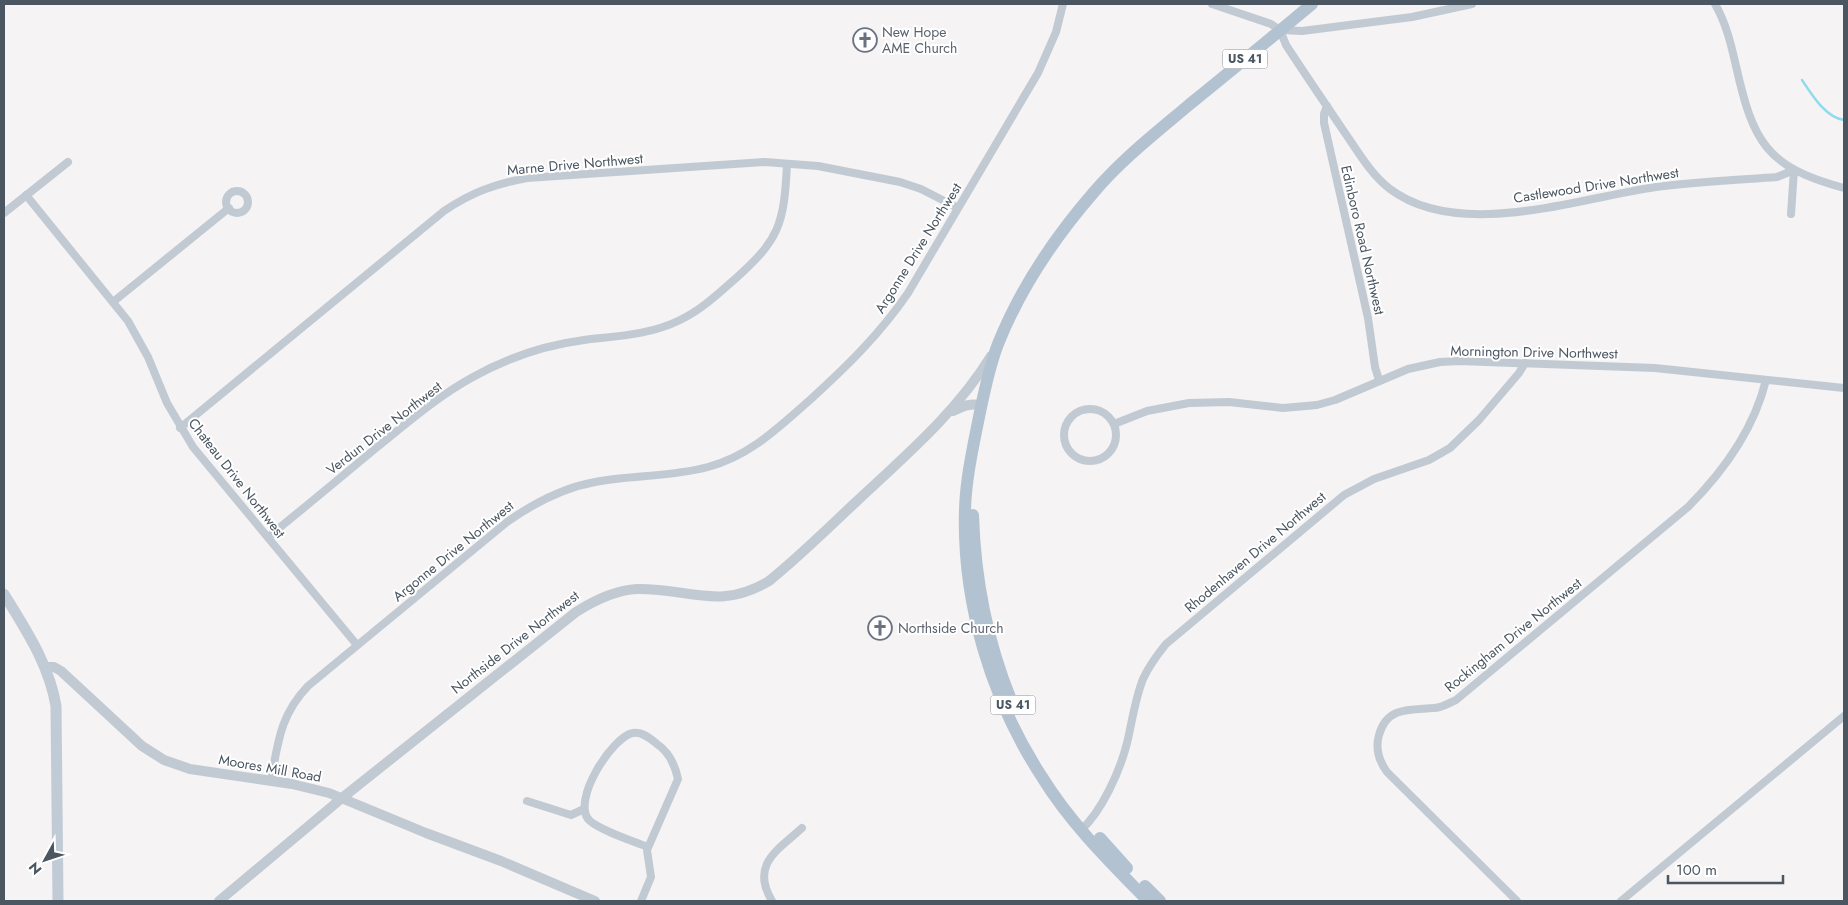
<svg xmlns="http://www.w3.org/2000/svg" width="1848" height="905" viewBox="0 0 1848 905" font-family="Jost,sans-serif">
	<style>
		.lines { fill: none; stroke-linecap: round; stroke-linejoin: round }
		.stream { stroke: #90daee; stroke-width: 2.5 }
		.minor { stroke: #c1cad2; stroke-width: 8 }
		.tertiary { stroke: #c1cad2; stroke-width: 10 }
		.secondary { stroke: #c1cbd6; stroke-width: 11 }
		.primary { stroke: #b3c2d1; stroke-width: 12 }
		.labels { text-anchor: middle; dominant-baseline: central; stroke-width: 4; stroke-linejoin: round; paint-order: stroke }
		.shield { fill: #fff; stroke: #808990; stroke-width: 1 }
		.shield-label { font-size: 12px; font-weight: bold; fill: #4a5661 }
		.worship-label { font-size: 14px; fill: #5b616d; stroke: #fff; text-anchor: start }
		.street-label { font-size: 14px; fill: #4a5661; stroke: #fff }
	</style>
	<rect width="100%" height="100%" fill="#f5f3f3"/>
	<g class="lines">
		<path class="stream" d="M1802,80C1812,95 1826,118 1844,120"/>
		<g class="minor">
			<path d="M1212,4L1271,24L1280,30L1302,31L1412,17L1472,4"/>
			<path d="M1715,4C1726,23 1731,44 1736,66C1753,142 1766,167 1844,188"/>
			<path d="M1280,30L1286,45C1305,74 1324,102 1343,130C1357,150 1371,175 1390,189C1459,241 1579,198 1656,187C1696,182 1736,180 1777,177L1794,170L1791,214"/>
			<path d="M1327,106L1324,114V123L1368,318L1375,367L1379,380"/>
			<circle cx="237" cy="202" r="11"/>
			<path d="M26,195L128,321L148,357L167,403L193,447L357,645"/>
			<path d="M4,213L68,162"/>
			<path d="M113,302L229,208"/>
			<circle cx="1090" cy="435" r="26"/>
			<path d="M1114,424L1147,411L1189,403L1229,402L1283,408L1317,405L1335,400L1408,369L1440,362L1459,361L1655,368L1844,388"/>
			<path d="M180,428L444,211C472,192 495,184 527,178L765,162L818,166L900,182L921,189L958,208"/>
			<path d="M268,537C304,508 340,478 376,448C407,423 438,396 473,377C507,358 546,345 584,340C617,336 650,335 680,320C701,310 718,294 735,279C780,239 784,224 787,164"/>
			<path d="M271,780C278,743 280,715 308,686L507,522C534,503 562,488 595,482C632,475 671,477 708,467C750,456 779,427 811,399C847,366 880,334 908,293L1038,73L1056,32L1063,4"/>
			<path d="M527,801L571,815L584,809"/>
			<path d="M1081,830C1102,811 1120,771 1127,743C1132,722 1135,699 1143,679C1149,666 1157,655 1166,644L1344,495L1374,479L1429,460L1450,448L1479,420L1519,373L1525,363"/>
			<path d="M641,901L651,877L647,850L678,779C675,765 669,752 657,744C651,739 642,731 633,733C613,736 571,800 589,820C599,830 633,841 648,847"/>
			<path d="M772,901C750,864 778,850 802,828"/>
			<path d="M1517,901L1387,772C1379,761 1375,749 1379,735C1387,706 1411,710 1434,708C1442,708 1449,703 1456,700L1688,507C1723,472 1754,429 1766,380"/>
			<path d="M1621,901L1844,716"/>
		</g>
		<g class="tertiary">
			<path d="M953,411C963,406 970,403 981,405"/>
			<path d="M46,667H54L61,671L142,746L164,760L190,769L292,784L329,793L426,833L501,861L595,901"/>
			<path d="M219,901L342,798L576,612C595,600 615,590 637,589C689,588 719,611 769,581C800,556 828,528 857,501C905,456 956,413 991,356"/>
		</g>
		<path class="secondary" d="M4,594C26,630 49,664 56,706L58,901"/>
		<g class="primary">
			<path d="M973,515C975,580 987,641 1011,700"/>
			<path d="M1100,838L1127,868"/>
			<path d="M1145,886L1160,901"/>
			<path d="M1148,901C1110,862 1071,824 1042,777C991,699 962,602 965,509C966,478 973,447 979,417C984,393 989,367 998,344C1020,289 1055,237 1094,192C1122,159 1157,132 1190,104C1231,71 1272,37 1312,4"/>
		</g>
	</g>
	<defs>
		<g id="church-ring" transform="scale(1.25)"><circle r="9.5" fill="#fff" stroke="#6b7280" stroke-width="1.5"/><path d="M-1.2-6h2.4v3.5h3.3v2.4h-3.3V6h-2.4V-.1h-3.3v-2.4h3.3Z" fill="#6b7280"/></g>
	</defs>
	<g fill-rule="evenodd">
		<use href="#church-ring" x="865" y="40"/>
		<use href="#church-ring" x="880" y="628"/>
	</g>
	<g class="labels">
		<g class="shield">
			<rect x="1222.5" y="49.5" width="45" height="19" rx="4"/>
			<rect x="990.5" y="695.5" width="45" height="19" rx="4"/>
		</g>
		<g class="shield-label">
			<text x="1245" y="59">US 41</text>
			<text x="1013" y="705">US 41</text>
		</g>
		<g class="worship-label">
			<text x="882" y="32">New Hope<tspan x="882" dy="16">AME Church</tspan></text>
			<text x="898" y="628">Northside Church</text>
		</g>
		<g class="street-label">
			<text transform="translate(575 164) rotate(-5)">Marne Drive Northwest</text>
			<text transform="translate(1596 185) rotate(-9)">Castlewood Drive Northwest</text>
			<text transform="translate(1363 240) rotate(77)">Edinboro Road Northwest</text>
			<text transform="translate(918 248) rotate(-58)">Argonne Drive Northwest</text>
			<text transform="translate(1534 352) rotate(1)">Mornington Drive Northwest</text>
			<text transform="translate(384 428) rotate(-38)">Verdun Drive Northwest</text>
			<text transform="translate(237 478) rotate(52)">Chateau Drive Northwest</text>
			<text transform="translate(453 551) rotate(-39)">Argonne Drive Northwest</text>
			<text transform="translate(1255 552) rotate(-40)">Rhodenhaven Drive Northwest</text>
			<text transform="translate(1513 635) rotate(-39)">Rockingham Drive Northwest</text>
			<text transform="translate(515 642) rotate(-38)">Northside Drive Northwest</text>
			<text transform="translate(270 768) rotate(10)">Moores Mill Road</text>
		</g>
	</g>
	<rect width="1848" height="905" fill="none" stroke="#4a5661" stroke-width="10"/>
	<g transform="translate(45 860) rotate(230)" stroke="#ffffff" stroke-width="4" paint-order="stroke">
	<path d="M0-4L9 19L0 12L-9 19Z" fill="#4a5661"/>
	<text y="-8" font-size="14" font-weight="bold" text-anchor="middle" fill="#4a5661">N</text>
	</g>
	<path d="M1668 875v8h115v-8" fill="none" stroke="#4a5661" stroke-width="2.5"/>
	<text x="1676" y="875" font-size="15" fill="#4a5661" stroke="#ffffff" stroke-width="4" paint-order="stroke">100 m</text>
</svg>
